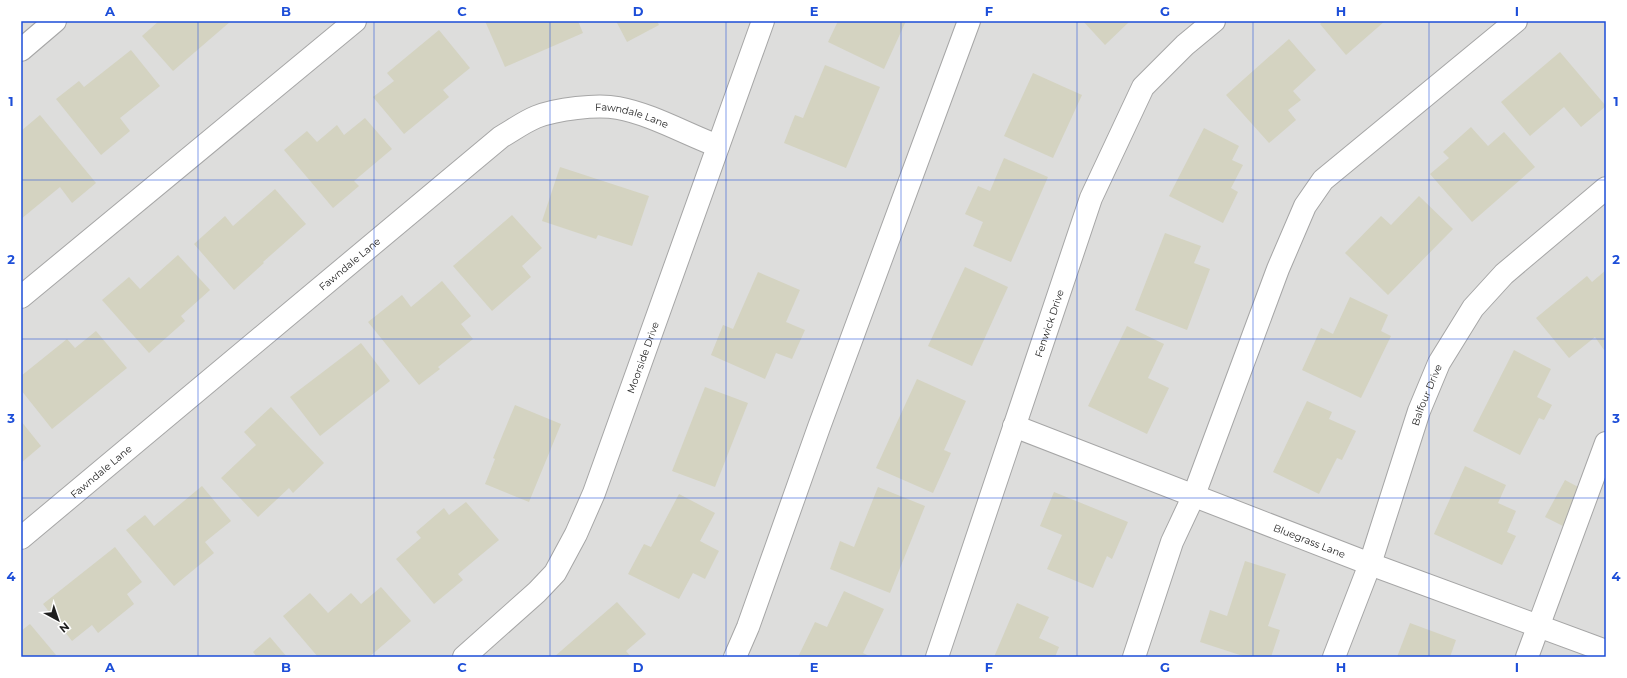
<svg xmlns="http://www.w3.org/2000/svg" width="1627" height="678" viewBox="0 0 1627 678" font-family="Montserrat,sans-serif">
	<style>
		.residential { fill: #dddddc }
		.building { fill: #d4d3c1 }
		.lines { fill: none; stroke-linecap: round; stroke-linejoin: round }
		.minor-casing { stroke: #a6a6a6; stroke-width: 24 }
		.minor { stroke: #fff; stroke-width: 22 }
		.grid { fill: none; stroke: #1d4ed8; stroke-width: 1; stroke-opacity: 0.55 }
		.labels { text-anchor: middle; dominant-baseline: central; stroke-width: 3; stroke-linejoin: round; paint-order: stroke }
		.street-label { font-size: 10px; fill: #1f1f1f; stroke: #fff }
		.neatline { fill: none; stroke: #1d4ed8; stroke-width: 1.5 }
		.grid-label { font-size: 13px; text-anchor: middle; font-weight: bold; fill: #1d4ed8 }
	</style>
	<rect width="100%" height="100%" fill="#eff1e5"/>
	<rect class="residential" x="21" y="21" width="1585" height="636"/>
	<g class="building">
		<path d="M159,21H231L173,71L142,36Z"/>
		<path d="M485,21H578L583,33L505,67Z"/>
		<path d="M616,21H657L659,25L627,42Z"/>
		<path d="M838,21H906L884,69L828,42Z"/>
		<path d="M1083,21H1130L1105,45Z"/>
		<path d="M1324,21H1385L1346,55L1320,24Z"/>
		<path d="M439,30L470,68L443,90L449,97L404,134L373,97L394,81L387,73Z"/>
		<path d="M1289,39L1316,70L1293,91L1301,100L1288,110L1296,120L1269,143L1226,95Z"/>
		<path d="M131,50L160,86L120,118L130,131L101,155L56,99L79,81L84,87Z"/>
		<path d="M1560,52L1606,106L1581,127L1564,107L1530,136L1501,102Z"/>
		<path d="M825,65L880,87L846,168L784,143L795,115L803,118Z"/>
		<path d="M1033,73L1082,95L1053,158L1004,136Z"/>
		<path d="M40,115L96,183L72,203L60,187L21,219V131Z"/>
		<path d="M365,118L392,149L354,181L359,186L333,208L284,150L307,131L317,142L337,125L344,135Z"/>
		<path d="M1471,127L1488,146L1504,132L1535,167L1472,222L1430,174L1449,158L1443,152Z"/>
		<path d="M1204,128L1239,146L1232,160L1243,165L1231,188L1238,192L1223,223L1169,196Z"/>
		<path d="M1004,158L1048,177L1011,262L973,246L983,222L965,214L978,186L990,191Z"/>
		<path d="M560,167L649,196L632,246L598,235L596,239L542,221Z"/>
		<path d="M275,189L306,224L263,262L264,263L234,290L194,244L225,216L233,226Z"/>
		<path d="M1419,196L1453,229L1388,295L1345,253L1381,216L1391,225Z"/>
		<path d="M512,215L542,248L522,266L531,277L492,311L453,266Z"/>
		<path d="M1165,233L1201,246L1194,263L1210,269L1187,330L1135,310Z"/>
		<path d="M178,255L210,290L181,316L185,321L149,353L102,300L129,277L140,289Z"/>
		<path d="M965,267L1008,287L972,366L928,346Z"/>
		<path d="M1606,270V349L1604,350L1595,337L1569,358L1536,318L1587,276L1592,282Z"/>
		<path d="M758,272L800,290L786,322L805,330L792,359L776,353L765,379L711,355L723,325L733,329Z"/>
		<path d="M442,281L471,316L461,324L473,339L438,367L440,369L419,385L368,322L402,295L411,307Z"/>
		<path d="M1350,297L1388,315L1381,331L1391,336L1361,398L1302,370L1321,328L1333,334Z"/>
		<path d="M1127,326L1164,344L1148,378L1169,388L1147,434L1088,406Z"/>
		<path d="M96,331L127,368L52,429L21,390V376L67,339L75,348Z"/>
		<path d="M361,343L390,381L320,436L290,397Z"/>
		<path d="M1514,350L1551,369L1537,397L1552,405L1544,420L1539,418L1520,455L1473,431Z"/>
		<path d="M917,379L966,401L944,450L951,453L933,493L876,468Z"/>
		<path d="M705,387L748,403L715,487L672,471Z"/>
		<path d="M1307,401L1332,412L1329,419L1356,431L1342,460L1337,458L1319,494L1273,472Z"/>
		<path d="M515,405L561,424L529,502L485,484L495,459L493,458Z"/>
		<path d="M271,407L324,463L293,493L289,488L258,517L221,478L256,445L244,432Z"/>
		<path d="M21,421L41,446L21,463Z"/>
		<path d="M1465,466L1506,485L1498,503L1516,511L1507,532L1516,536L1502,565L1434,534Z"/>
		<path d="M1565,480L1582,489L1563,526L1545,517Z"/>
		<path d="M202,486L231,521L205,542L214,553L174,586L126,530L145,515L154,526Z"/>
		<path d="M878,487L925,506L890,593L830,569L840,541L854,547Z"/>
		<path d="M1054,492L1128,522L1112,559L1107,556L1093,588L1047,569L1062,535L1040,526Z"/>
		<path d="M679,494L715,513L700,541L719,551L705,579L693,573L679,599L628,574L644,544L651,547Z"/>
		<path d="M466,502L499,540L458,574L463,580L434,604L396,559L421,538L416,532L444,508L449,515Z"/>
		<path d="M115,547L142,582L127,594L134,604L98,633L92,625L72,641L43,604Z"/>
		<path d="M1245,561L1286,574L1268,626L1280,630L1271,657H1246L1200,642L1210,610L1227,616Z"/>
		<path d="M381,587L411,621L369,657H318L283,616L310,593L328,613L351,593L361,604Z"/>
		<path d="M844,591L884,609L863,653L871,657H798L815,622L827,627Z"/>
		<path d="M617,602L646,634L626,651L631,657H554Z"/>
		<path d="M1017,603L1049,617L1039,638L1059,647L1055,657H994Z"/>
		<path d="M1410,623L1456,640L1450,657H1397Z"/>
		<path d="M30,624L56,655L53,657H21V631Z"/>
		<path d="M270,637L287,657H257L253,652Z"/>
	</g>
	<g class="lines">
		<g class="minor-casing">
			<g id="minor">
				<path d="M21,50L55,21"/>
				<path d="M21,297L355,21"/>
				<path id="s1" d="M1014,426L1370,564L1606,651"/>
				<path id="s2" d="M21,538L501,137C513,130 524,122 536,117C556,109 597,104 618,108C651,114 686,134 718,146"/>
				<path id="s3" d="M464,657L537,592L555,573L576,534L594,493L763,21"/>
				<path d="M735,657L748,627L819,427L969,21"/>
				<path id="s4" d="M937,657L1091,198L1143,87L1185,45L1214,21"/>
				<path d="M1134,657L1172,542L1194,495L1278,269L1305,206L1323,180L1516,21"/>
				<path id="s5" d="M1334,657L1370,564L1419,411L1439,363L1473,308L1504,274L1606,188"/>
				<path d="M1527,657L1606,443"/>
			</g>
		</g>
		<use href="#minor" class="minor"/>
	</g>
	<path class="grid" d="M198,21V657M374,21V657M550,21V657M726,21V657M901,21V657M1077,21V657M1253,21V657M1429,21V657M21,180H1606M21,339H1606M21,498H1606"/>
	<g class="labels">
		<g class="street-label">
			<text stroke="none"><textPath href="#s2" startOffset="764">Fawndale Lane</textPath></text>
			<text stroke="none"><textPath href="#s2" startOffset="428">Fawndale Lane</textPath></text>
			<text stroke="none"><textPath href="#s4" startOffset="352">Fenwick Drive</textPath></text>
			<text stroke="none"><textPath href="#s3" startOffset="357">Moorside Drive</textPath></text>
			<text stroke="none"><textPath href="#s5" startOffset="278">Balfour Drive</textPath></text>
			<text stroke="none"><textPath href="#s2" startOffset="104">Fawndale Lane</textPath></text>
			<text stroke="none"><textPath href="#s1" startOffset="317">Bluegrass Lane</textPath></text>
		</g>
	</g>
	<rect width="1627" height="678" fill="none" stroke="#ffffff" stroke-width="44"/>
	<g transform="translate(58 620) rotate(140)" stroke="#ffffff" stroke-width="3" paint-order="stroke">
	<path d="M0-3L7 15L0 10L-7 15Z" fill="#1f1f1f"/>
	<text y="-6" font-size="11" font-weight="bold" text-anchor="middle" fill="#1f1f1f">N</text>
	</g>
	<rect x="22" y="22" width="1583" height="634" class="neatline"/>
	<g class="grid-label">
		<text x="110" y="16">A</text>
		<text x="286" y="16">B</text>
		<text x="462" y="16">C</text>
		<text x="638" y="16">D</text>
		<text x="814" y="16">E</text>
		<text x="989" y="16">F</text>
		<text x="1165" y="16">G</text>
		<text x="1341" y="16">H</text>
		<text x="1517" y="16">I</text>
		<text x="11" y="106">1</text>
		<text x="1616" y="106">1</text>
		<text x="11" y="264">2</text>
		<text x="1616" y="264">2</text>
		<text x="11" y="423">3</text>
		<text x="1616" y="423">3</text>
		<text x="11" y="581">4</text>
		<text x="1616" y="581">4</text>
		<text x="110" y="672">A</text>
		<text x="286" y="672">B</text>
		<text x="462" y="672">C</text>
		<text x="638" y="672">D</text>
		<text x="814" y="672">E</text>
		<text x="989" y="672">F</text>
		<text x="1165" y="672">G</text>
		<text x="1341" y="672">H</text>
		<text x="1517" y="672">I</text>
	</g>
</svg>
